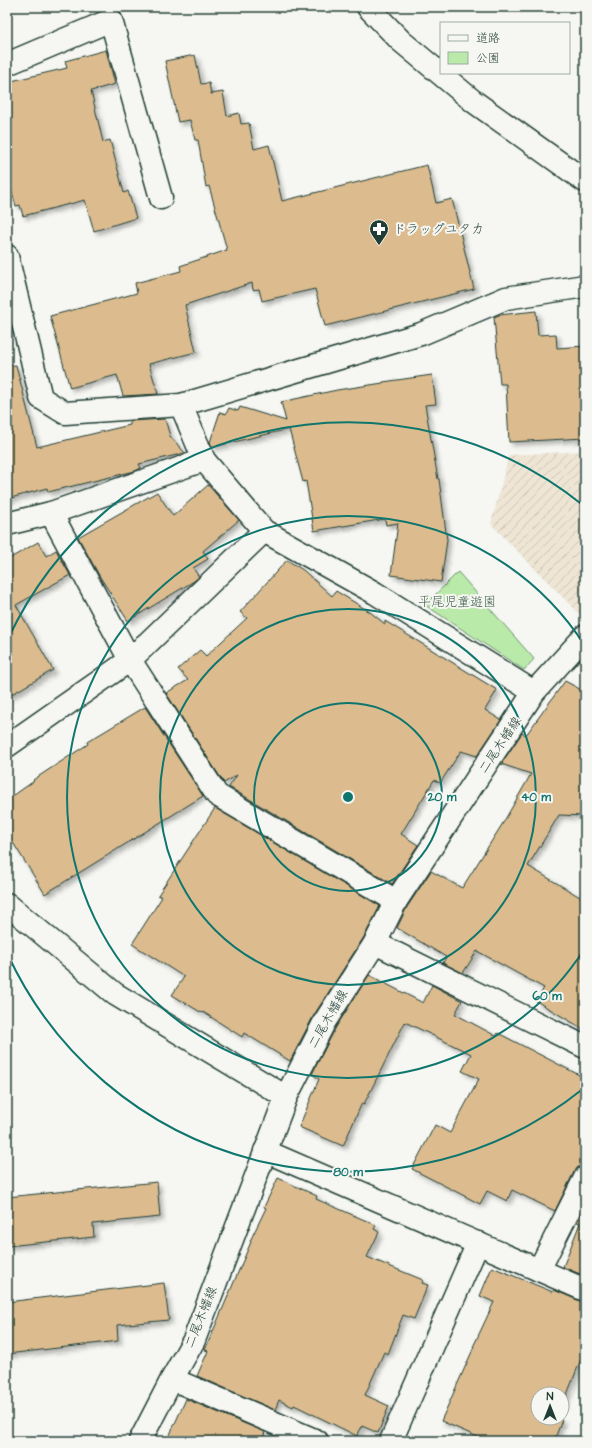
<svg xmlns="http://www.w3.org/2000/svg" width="592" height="1448" viewBox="0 0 592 1448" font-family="'Architects Daughter','Klee One',sans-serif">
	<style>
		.industrial { fill: url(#industrial-furrows) }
		.park { fill: #baeaa9; stroke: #6c946e }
		.building { fill: #dcbc8f; stroke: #1f3d34; filter: url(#shadow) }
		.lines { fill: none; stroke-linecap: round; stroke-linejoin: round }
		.street-casing { stroke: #1f3d34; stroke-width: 25 }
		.secondary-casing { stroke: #1f3d34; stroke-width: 25 }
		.street { stroke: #f6f6f2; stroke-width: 22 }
		.secondary { stroke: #f6f6f2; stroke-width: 22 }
		.ring { fill: none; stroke: #0f766e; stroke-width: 2 }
		.labels { text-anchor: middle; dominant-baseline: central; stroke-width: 4; stroke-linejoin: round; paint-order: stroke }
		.poi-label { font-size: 13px; fill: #1f3d34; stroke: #f6f6f2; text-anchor: start }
		.park-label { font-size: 13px; fill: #3e604b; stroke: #f6f6f2 }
		.street-label { font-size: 13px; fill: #1f3d34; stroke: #f6f6f2 }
		.centre { fill: #0f766e; stroke: #f6f6f2; stroke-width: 2 }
		.ring-label { font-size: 12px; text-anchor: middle; font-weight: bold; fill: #0f766e; stroke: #f6f6f2; stroke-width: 4; stroke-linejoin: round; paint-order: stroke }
	</style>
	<defs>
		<pattern id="industrial-furrows" width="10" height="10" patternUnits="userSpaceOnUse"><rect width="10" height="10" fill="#eee5d4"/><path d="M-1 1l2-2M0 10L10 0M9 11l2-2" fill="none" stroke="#ccc5b7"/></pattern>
		<filter id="shadow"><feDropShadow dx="3.5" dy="3.5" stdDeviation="2" flood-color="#0004"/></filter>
	</defs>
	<rect width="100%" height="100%" fill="#f6f6f2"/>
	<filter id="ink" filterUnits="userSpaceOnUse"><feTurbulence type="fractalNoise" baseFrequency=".025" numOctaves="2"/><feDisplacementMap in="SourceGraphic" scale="8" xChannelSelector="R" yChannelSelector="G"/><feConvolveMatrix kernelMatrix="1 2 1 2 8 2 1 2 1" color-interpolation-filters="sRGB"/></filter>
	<g filter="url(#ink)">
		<path class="industrial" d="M585,451V616L583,618L491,524L509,455Z"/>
		<path class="park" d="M458,572L534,659L524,670L425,605Z"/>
		<g class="building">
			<path d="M106,50L115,84L91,91L103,142L110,140L124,193L128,191L136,218L94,231L85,200L23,216L20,205L16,206L7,175L11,174L7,157V82L67,68L65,61Z"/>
			<path d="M195,55L201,84L209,83L211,94L223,92L227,116L239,113L241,124L249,123L254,149L269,145L282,201L427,165L436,203L452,199L474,289L325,326L315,289L262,301L259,289L253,290L252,283L185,305L196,352L149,364L158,394L123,396L117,375L70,388L50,316L137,293L135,283L181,271L180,266L227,250L209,186L206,187L198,140H195L190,120L178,122L165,61Z"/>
			<path d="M536,311L538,335L556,334L557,348L585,346V438L509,442L506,384H500L494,317L499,315Z"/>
			<path d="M16,365L37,447L130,425V421L165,419L170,436L185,453L139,464L141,468L135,471L48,492L47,488L7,499V366Z"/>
			<path d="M432,375L436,404L425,405L438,479H439L447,540L441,582L391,575L398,523L386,525L385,519L314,531L306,481L303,482L289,429L212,447L210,442L220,412L226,414L229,408L238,411L240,407L286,421L281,402L337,390L383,383V382Z"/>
			<path d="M208,485L239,520L203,551L208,559L193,568L199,577L194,581L128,621L100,577L78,537L157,492L173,516Z"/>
			<path d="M38,542L46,556L56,550L70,575L16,605L53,670L7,697V560Z"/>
			<path d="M287,560L303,570L332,596L336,591L370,612L385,624V621L497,690L485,710L501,720L477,756L461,751L440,783L434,780L401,834L418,845L392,884L229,787L237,775L224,783L166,693L188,680L178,669L200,650L206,656L247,618L240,612Z"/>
			<path d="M565,681L585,692V816L559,815L528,866L585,900V1030L536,1001L544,988L477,951L463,973L443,963L446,957L397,928L407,907L431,871L462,888L503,823L531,774L501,764L522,733L526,735Z"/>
			<path d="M145,707L203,796L45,894L7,833V800L34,781L33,780L88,744L87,742Z"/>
			<path d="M215,808L380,906L364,937L314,1015L290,1061L244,1033L242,1037L203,1012L202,1013L172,995L184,977L132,944L162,897L158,895Z"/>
			<path d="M369,975L423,1003L432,985L462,1001L455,1014L496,1036L498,1033L585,1078V1166L578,1167L574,1172L555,1211L512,1190L507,1201L487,1191L480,1204L412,1169L435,1125L450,1133L479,1079L462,1071L471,1054L405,1022L364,1104L362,1103L343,1146L299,1127L319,1079L312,1074L336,1027Z"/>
			<path d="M278,1178L317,1196L316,1199L376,1225L374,1229L379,1232L367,1257L423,1280L422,1283L428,1285L414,1319L403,1315L388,1354L384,1352L365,1395L389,1406L378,1433L362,1426L357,1436L294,1405L293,1407L279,1400L275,1410L197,1376L208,1351L205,1350L251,1242L250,1241L266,1208L264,1207Z"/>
			<path d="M157,1182L160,1217L93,1224L94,1237L7,1246V1197Z"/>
			<path d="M585,1206V1276L563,1267L580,1223L577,1222Z"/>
			<path d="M492,1267L553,1292L554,1290L580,1301L585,1302V1349L562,1407V1394H538V1418H558L562,1420L554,1441H487L441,1421L474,1347H473L494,1302L480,1296Z"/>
			<path d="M164,1283L169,1320L117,1325L118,1341L7,1354V1302Z"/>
			<path d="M186,1399L265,1432L262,1441H167Z"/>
		</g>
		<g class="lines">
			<g class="street-casing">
				<g id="street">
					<path d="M7,64L111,20L161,198"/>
					<path d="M7,256L41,398L65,413L181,405L421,334L506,298L585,286"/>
					<path d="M181,405L204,460L264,531L375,593L534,692"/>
					<path d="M51,513L130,660L217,795L396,901"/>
					<path d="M7,524L51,513L204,460"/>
					<path d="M7,746L130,660L264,531"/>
					<path d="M7,904L115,994L286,1097"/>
					<path d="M375,943L585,1047"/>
					<path d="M265,1151L585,1290"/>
					<path d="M539,1270L585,1178"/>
					<path d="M172,1379L317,1441"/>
					<path d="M391,1441L478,1243"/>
				</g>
			</g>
			<g class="secondary-casing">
				<g id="secondary">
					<path d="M368,7L401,41L473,101L585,181"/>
					<path d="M140,1441L172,1379L194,1340L286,1097L325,1021L375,943L396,901L534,692L585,636"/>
				</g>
			</g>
			<use href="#street" class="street"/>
			<use href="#secondary" class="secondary"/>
		</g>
	</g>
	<g class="ring">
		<circle cx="348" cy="797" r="94"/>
		<circle cx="348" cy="797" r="188"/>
		<path d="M585 948A281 281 0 1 1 585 646"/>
		<path d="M584 1088A375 375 0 0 1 8 955M8 639A375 375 0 0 1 584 506"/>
	</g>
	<defs>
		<g id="pharmacy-pin" transform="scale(1)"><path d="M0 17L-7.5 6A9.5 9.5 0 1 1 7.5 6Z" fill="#1f3d34" stroke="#f6f6f2"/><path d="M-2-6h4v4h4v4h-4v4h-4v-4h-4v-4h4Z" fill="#fff"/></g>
	</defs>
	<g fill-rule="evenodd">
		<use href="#pharmacy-pin" x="379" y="229"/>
	</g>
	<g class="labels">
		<g class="poi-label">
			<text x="393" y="229">ドラッグユタカ</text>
		</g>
		<g class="park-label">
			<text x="457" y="602">平尾児童遊園</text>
		</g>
		<g class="street-label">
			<text transform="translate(500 745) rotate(-56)">二尾木幡線</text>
			<text transform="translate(328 1019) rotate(-60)">二尾木幡線</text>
			<text transform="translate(201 1317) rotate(-68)">二尾木幡線</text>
		</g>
	</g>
	<circle cx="348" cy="797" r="6" class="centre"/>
	<g class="ring-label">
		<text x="442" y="801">20 m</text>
		<text x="536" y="801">40 m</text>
		<text x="547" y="1000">60 m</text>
		<text x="348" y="1176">80 m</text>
	</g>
	<rect width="592" height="1448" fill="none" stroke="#f6f6f2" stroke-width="24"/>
	<rect x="12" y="12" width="568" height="1424" fill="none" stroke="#1f3d34" stroke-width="1.5" filter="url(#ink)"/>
	<rect x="440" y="22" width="130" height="52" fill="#f6f6f2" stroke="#a0aca6"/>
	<rect x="448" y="35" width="20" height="6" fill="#f6f6f2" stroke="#a0aca6"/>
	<text x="476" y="42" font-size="12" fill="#1f3d34">道路</text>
	<rect x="448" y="52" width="20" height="12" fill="#baeaa9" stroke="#a0aca6"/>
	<text x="476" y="62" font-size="12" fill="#1f3d34">公園</text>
	<g transform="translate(550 1406)"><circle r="19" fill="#f6f6f2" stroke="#a0aca6"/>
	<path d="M0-3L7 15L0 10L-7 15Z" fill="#1f3d34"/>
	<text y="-6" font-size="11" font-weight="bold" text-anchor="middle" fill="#1f3d34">N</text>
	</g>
</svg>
